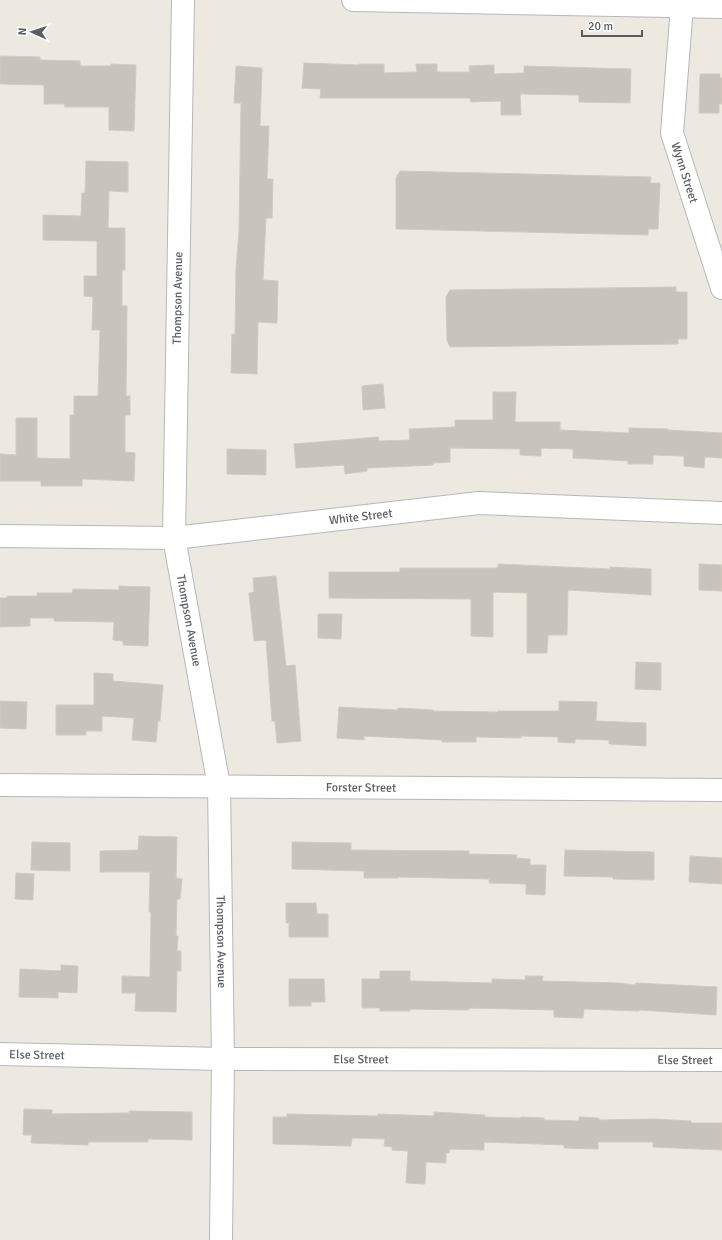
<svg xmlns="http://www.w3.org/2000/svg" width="722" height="1240" viewBox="0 0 722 1240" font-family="Signika,sans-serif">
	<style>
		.building { fill: #c8c3bd; stroke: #d2cabe }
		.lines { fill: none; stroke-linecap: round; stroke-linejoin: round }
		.minor-casing { stroke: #b3b8bc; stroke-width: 24 }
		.minor { stroke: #fff; stroke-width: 22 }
		.labels { text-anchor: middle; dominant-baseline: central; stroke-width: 3; stroke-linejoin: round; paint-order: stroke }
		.street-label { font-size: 12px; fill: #595e63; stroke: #fff }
	</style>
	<rect width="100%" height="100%" fill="#ede9e0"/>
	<g class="building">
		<path d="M0,56L40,57V60L80,61V66H111V64L136,65L134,131L109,130V107H65L64,104H44V85L0,84Z"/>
		<path d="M304,63L359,65V64H384V73L417,72L416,64H437V72H470L469,66L494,65V74L524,73V66L631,69L630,103L579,102V95L520,94L521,115H501V101L471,102L470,98H320L321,89L302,88Z"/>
		<path d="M236,66L262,68L260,126H269L267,179H273L272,218H266L263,280L278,281L277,323L258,322L257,374L231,373L232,334H235L236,269L239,231L241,103H234Z"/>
		<path d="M700,74H720V78H722V104H719V113H699Z"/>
		<path d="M86,161L128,162V192L109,191L108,228H125V270H122V306H127L126,396H130V415H125V452L135,453L134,481L82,479V486H41V481H0V454L16,455V418H37V458L70,459V415H74V396H98L100,330H92L93,297L84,296V276H97V241L43,240V215L81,216L82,193H85Z"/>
		<path d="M400,171L651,177L650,183H660L658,229H648V235L396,229V178Z"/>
		<path d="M676,287V292H687V339H678V344L450,347L447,340L446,297L450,290Z"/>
		<path d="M383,384L385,408L363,410L362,386Z"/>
		<path d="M493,392H516L515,422H560V430L629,433V428L668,429V430L722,433V458L705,457L704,468L684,466V456L653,455V464H628V461L573,458V449L541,448V456L520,455V449L450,448V462L433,463V465L367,468V471L345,474L344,465L296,468L294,444L378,437L379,441L410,440L409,429L455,427V420H493Z"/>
		<path d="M227,449L266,450V475L227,474Z"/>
		<path d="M498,564L610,569V567L651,569V595L568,590L567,635H548L547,653H527V593L493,592V637L471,636V599L329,598V572H400V568H498Z"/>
		<path d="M699,564L722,565V591L699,590Z"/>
		<path d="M276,576L286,666L295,665L301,741L277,743L275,721H272L266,640L254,641L249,593L254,592L253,578Z"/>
		<path d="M119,586L150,587L148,646L123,645V641L113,640L114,622L54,621V618H30V626L0,627V598H7V596H37V593H72L73,589L119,590Z"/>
		<path d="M318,614H342L341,639L318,638Z"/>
		<path d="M636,662L661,663V690L635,689Z"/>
		<path d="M94,673L113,674V681L163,685L160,721H158L156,742L132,740L134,718L102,716V731H86V735H56V705H94Z"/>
		<path d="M0,701L27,702L26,729L0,728Z"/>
		<path d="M559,701L597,702L596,721L646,723V746L609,744V740L575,739V743L558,742V737L521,736V738L476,737V742H442V740L364,736V740L337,738L339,707L397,710L398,708L433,710V711L498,712V711H559Z"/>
		<path d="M139,836L177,837L176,878L182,879L180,899H177L176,936H178L177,951H181V971H177L176,1012L135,1011L136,993H122V976L150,977L151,912H149L150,872H100V851L138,850Z"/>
		<path d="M32,842L70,843V871L31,870Z"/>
		<path d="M292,842L351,843V850L469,851V854L517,855L516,858L530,859V865H546L545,895L526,894V884L489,883V879L398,877V878H364V871L292,869Z"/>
		<path d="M565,850L654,852V880L613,879V877L564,876Z"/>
		<path d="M690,856L722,858V884L689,882Z"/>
		<path d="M16,873L34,874L33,900L15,899Z"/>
		<path d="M286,903H316L317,914H328V937H289V923H286Z"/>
		<path d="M61,965L78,966L77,993L58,992V998L19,997L20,969L61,971Z"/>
		<path d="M380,971H410V981L492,983V979L526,980L525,976H543L542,981L619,983L635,985L636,983L717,987L716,1015L639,1010V1011L584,1009L583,1018L554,1017V1010L469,1008V1010L410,1009V1011H380V1008H362V979H380Z"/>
		<path d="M289,979H324L325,1002H311V1006H289Z"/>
		<path d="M24,1109L52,1110V1114L129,1113V1111L192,1112V1140L148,1139V1142H88V1145L31,1143L32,1135H23Z"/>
		<path d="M434,1112L485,1115V1117L521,1118V1117L544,1118V1120L579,1121V1117L599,1118V1120L653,1119L691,1121V1123H722V1150L653,1147V1142H598V1149L564,1148V1145L484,1142V1150L450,1149L449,1153H446V1163L426,1162L425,1184L406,1183L408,1151L392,1150V1147L384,1146L385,1139L352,1138L351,1146L273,1144V1117H287V1114L378,1116V1114L434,1116Z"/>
	</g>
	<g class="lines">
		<g class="minor-casing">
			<g id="minor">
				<path id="s1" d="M183,0L174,538L219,786L223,1059L221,1240"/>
				<path d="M353,0L722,7"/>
				<path id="s2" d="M682,6L672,133L722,288"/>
				<path id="s3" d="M0,536L174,538L479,503L722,513"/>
				<path id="s4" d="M0,785L722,790"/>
				<path id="s5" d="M0,1054L223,1059L722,1060"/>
			</g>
		</g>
		<use href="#minor" class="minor"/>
	</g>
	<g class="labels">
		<g class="street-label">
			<text stroke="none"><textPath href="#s2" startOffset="169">Wynn Street</textPath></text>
			<text transform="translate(178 298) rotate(-89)">Thompson Avenue</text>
			<text stroke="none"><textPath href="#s3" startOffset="362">White Street</textPath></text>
			<text stroke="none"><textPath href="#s1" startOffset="622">Thompson Avenue</textPath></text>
			<text stroke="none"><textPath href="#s4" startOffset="361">Forster Street</textPath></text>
			<text stroke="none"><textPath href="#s1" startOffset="946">Thompson Avenue</textPath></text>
			<text stroke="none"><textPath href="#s5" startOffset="37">Else Street</textPath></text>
			<text stroke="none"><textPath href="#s5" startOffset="361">Else Street</textPath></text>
			<text stroke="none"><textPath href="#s5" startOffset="685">Else Street</textPath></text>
		</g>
	</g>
	<g transform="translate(32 32) rotate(273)" stroke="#ffffff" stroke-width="3" paint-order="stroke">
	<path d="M0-3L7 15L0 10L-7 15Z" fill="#595e63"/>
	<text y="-6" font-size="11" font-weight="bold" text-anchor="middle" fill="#595e63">N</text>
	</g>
	<path d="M582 30v6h60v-6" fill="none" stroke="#595e63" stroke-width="2"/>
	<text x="588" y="30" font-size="12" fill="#595e63" stroke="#ffffff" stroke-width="3" paint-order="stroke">20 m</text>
</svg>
